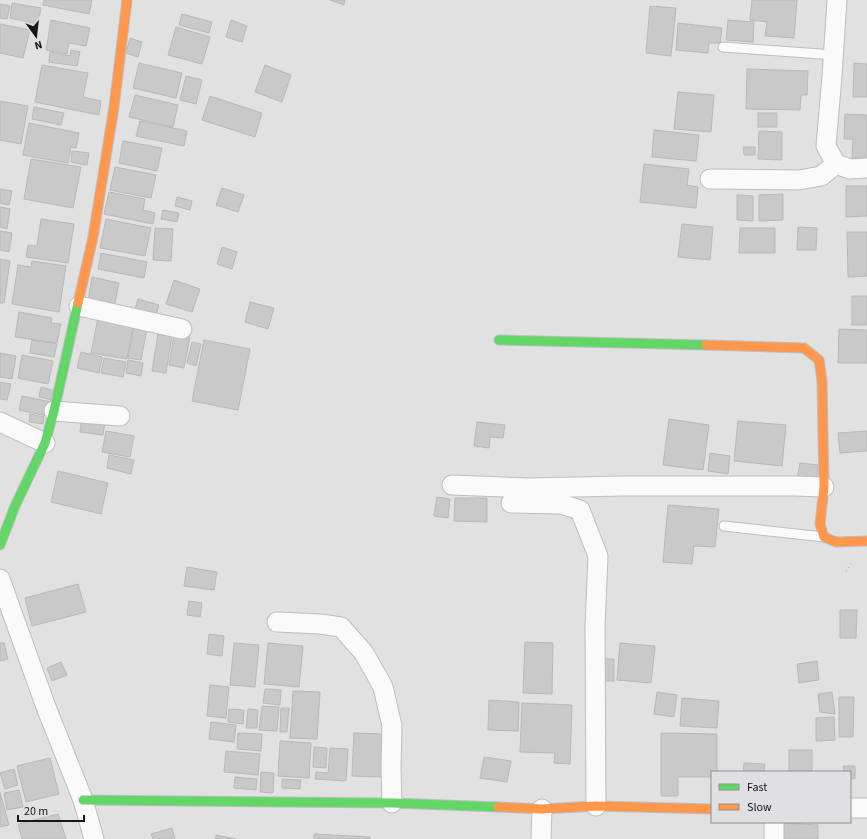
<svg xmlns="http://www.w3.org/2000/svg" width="867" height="839" viewBox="0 0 867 839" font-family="'Source Sans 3',sans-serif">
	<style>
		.building { fill: #c9c9ca; stroke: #b9b8b9 }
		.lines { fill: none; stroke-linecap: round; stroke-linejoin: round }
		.lane-casing { stroke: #bebdbf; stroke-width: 11 }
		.street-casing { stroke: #bebdbf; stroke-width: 21 }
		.fast-casing { stroke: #bebdbf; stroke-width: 11 }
		.slow-casing { stroke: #bebdbf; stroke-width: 11 }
		.path { stroke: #c0c0c1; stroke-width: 2.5; stroke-dasharray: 1 3; stroke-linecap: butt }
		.lane { stroke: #fafafb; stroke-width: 9 }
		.street { stroke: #fafafb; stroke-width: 19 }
		.fast { stroke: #63d668; stroke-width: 9 }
		.slow { stroke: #ff974d; stroke-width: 9 }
	</style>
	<rect width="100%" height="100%" fill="#e1e1e2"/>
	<g class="building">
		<path d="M44,0H92L89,14L43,5Z"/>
		<path d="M330,0H345L344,5Z"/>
		<path d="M752,0H797L794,38L765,36L767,22L750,20Z"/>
		<path d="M12,3L41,8L38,24L10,18Z"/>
		<path d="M0,4L10,6L7,19L0,18Z"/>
		<path d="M650,6L676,8L671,56L646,53Z"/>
		<path d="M182,14L212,22L209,33L179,25Z"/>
		<path d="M51,20L90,28L86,46L69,43L67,54L46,50Z"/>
		<path d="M231,20L247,26L242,42L226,37Z"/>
		<path d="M728,20L754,22L753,42L726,40Z"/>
		<path d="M678,23L722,28L720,43H709L708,53L676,50Z"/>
		<path d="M0,24L30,30L23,58L0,53Z"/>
		<path d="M176,27L210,37L202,64L168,55Z"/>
		<path d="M130,38L142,42L138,57L126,53Z"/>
		<path d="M71,50L80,52L77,66L49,62L50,52L70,56Z"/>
		<path d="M139,63L182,73L176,98L133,88Z"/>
		<path d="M854,63L867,64V97H853Z"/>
		<path d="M42,65L88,73L83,97L101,101L99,115L35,102Z"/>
		<path d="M265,65L291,75L282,102L255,92Z"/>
		<path d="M747,69L808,71L807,95H801L800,110L746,109Z"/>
		<path d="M186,76L202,80L196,104L180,100Z"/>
		<path d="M678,92L714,95L711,132L674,129Z"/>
		<path d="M135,95L178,105L173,127L129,117Z"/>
		<path d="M210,96L262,113L255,137L202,120Z"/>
		<path d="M0,101L28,106L21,144L0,140Z"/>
		<path d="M34,107L64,113L61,125L32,119Z"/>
		<rect x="758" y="113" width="19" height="14"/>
		<path d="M845,114L867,115V158H852L853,139H844Z"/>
		<path d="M140,121L187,131L184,146L136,136Z"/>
		<path d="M29,123L79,133L76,148L71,147L68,163L23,155Z"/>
		<path d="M654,130L699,135L696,161L652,157Z"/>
		<path d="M759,131L782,132V160L758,159Z"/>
		<path d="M123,141L162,148L157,171L119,163Z"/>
		<path d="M743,147H755V155H744Z"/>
		<path d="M72,151L89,153L87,165L71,162Z"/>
		<path d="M31,159L81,167L73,208L24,199Z"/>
		<path d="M644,164L689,169L687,185L698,187L696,208L640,202Z"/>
		<path d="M115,167L156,175L151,198L110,190Z"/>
		<path d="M846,186H867V216L846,217Z"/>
		<path d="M222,188L244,195L238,212L216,205Z"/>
		<path d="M0,189L12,191L9,205L0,203Z"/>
		<path d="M109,192L145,199L143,210L155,213L153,224L104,214Z"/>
		<path d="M783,194V220L759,221V195Z"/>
		<path d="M737,195L753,196V221L737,220Z"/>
		<path d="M177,197L192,201L190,210L175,206Z"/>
		<path d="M0,207L10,209L7,229L0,227Z"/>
		<path d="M163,210L179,213L177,222L161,219Z"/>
		<path d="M41,219L74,224L68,263L26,257L28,245L37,246Z"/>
		<path d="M106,219L151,228L145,256L100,248Z"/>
		<path d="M682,224L713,227L710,260L678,257Z"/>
		<path d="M798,227L817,228L816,250H797Z"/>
		<path d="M155,228L173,229L171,261L153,260Z"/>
		<path d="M740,228H775V253H739Z"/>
		<path d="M0,231L12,233L9,252L0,250Z"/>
		<path d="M847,232H867V276L848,277Z"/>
		<path d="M222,247L237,252L232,269L217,264Z"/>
		<path d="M101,253L147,262L144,278L98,269Z"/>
		<path d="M0,259L10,261L4,303H0Z"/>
		<path d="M32,261L66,266L59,312L12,304L18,265L31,267Z"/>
		<path d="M92,277L119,283L114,307L88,301Z"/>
		<path d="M174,280L200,289L192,312L166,304Z"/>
		<rect x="852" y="296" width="15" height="29"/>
		<path d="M138,299L159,305L155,319L134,313Z"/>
		<path d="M250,302L274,308L268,329L245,322Z"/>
		<path d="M19,312L52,318L51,323L61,324L57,343L15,337Z"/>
		<path d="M98,318L133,324L127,359L91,353Z"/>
		<path d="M134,326L147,328L141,360L128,358Z"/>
		<path d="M839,329L867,330V363H838Z"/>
		<path d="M158,334L172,336L166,373L152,371Z"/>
		<path d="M174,335L190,337L184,368L169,365Z"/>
		<path d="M32,340L57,344L54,357L30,353Z"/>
		<path d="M204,340L250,349L238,410L192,401Z"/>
		<path d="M192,342L201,344L196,366L187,363Z"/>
		<path d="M81,352L102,357L99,373L77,368Z"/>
		<path d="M0,353L16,356L12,379L0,377Z"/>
		<path d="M22,355L53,361L48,384L18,378Z"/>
		<path d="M104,358L126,362L123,377L101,373Z"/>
		<path d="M128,360L143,363L141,376L126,373Z"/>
		<path d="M0,382L11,384L7,400L0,399Z"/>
		<path d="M41,387L55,391L53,400L39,397Z"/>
		<path d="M22,396L51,402L47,416L19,410Z"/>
		<path d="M30,414L44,417L43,424L29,422Z"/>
		<path d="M82,417L105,421L103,435L80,432Z"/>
		<path d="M669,419L709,425L703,470L663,465Z"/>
		<path d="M738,421L786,425L782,466L734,461Z"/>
		<path d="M477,422L505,425L503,438L490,437L489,448L474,446Z"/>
		<path d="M106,431L134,436L130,457L102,452Z"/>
		<path d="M867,431V451L840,453L838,433Z"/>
		<path d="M710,453L730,456L728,474L708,471Z"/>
		<path d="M109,455L134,460L131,474L107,468Z"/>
		<path d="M800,463L818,465L816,482L797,480Z"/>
		<path d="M58,471L108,483L101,514L51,502Z"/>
		<path d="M437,497L450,499L448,518L434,516Z"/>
		<path d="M455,498H487V522L454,521Z"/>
		<path d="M668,505L719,509L715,547L694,546L692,564L663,562Z"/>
		<path d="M187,567L217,572L214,590L184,586Z"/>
		<path d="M78,584L86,612L32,626L25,598Z"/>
		<path d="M189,601L202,603L200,617L187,615Z"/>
		<path d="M840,610H857L856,638H840Z"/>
		<path d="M209,634L224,636L222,656L207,654Z"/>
		<path d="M525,642L553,643L552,694L523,693Z"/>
		<path d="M0,643H4L8,659L0,661Z"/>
		<path d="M234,643L259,645L255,687L230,685Z"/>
		<path d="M268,643L303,646L299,687L264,684Z"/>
		<path d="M620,643L655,646L651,683L617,680Z"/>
		<rect x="605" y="659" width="9" height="22"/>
		<path d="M817,661L819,680L799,683L797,664Z"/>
		<path d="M61,662L67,675L52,681L47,668Z"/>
		<path d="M210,685L229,687L226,718L207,716Z"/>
		<path d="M265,689L281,690L280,705L263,703Z"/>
		<path d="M293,691L320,692L317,739L290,738Z"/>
		<path d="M657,692L677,695L674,717L654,714Z"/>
		<path d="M832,692L835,714L820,712L818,694Z"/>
		<path d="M839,697H854L853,737H839Z"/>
		<path d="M682,698L719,701L717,728L680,726Z"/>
		<path d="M489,700L519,702L518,731L488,730Z"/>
		<path d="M522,703L572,705L570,764L554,763L555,753L520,752Z"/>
		<path d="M262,706L279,707L277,731L259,730Z"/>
		<path d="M281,708H289L287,732H280Z"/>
		<path d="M229,709L244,710L243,724L228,722Z"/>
		<path d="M248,709L258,710L257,728H246Z"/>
		<path d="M834,717L835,740L816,741V718Z"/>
		<path d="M211,722L236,725L234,742L209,739Z"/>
		<path d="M238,733L262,734L261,751L237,749Z"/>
		<path d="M354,733L383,734L382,777L352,776Z"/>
		<path d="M661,733L717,734V772H712V777H678V796H661Z"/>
		<path d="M280,741L311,743L309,778L278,776Z"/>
		<path d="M314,747L327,748L326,768L313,767Z"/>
		<path d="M330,748L348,749L346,781L315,779L316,772L328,773Z"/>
		<rect x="789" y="750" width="23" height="22"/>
		<path d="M226,751L260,754L258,775L224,772Z"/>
		<path d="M484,757L511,761L507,782L480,778Z"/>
		<path d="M50,758L59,794L26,802L17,766Z"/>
		<path d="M744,763L765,764L764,772H743Z"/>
		<path d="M843,766H855V779H850V772H844Z"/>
		<path d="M14,769L18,785L5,789L0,773Z"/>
		<path d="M261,772L274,773L273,793L260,792Z"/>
		<path d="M235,777L257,779L256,790L234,788Z"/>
		<path d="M282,779L301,780L300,789L282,788Z"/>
		<path d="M19,790L23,807L7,810L4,793Z"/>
		<path d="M0,792L9,825L0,827Z"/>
		<path d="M58,814L66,839H22L18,824Z"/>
		<path d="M784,823L818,825V839H783Z"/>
		<path d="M172,828L175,839H153L151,834Z"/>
		<path d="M314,834L370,837V839H314Z"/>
		<path d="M216,835L236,839H215Z"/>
	</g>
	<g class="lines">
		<g class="lane-casing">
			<g id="lane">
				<path d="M723,47L834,55"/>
				<path d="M724,526L824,537"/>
			</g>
		</g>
		<g class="street-casing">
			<g id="street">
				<path d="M837,0L832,76L826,146L836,164L850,169L867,168"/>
				<path d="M710,179L799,180L821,176L836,164"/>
				<path d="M79,306L182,329"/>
				<path d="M54,411L120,416"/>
				<path d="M0,422L45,443"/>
				<path d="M452,485L528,488L623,486H794L824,487"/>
				<path d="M511,503L561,504L580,510L598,556L595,627L596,806"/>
				<path d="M0,579L46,707L83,800L94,839"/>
				<path d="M277,622L320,624L341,627L364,653L383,687L392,726L391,768L392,803"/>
				<path d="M850,808H867"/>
				<path d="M541,839L542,809"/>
				<path d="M774,839V822"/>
			</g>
		</g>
		<g class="fast-casing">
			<g id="fast">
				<path d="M499,340L706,345"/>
				<path d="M0,545L15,506L45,443L54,411L78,303"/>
				<path d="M83,800L392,803L498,807"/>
			</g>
		</g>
		<g class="slow-casing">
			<g id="slow">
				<path d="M78,303L93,237L114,107L127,0"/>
				<path d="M706,345L804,348L819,360L822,381L824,487L820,524L824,537L836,542L867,541"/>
				<path d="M498,807L542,809L596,806L712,809"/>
			</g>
		</g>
		<path class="path" d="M846,571L851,564"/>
		<use href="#lane" class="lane"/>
		<use href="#street" class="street"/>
		<use href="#fast" class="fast"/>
		<use href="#slow" class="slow"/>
	</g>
	<rect x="711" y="771" width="140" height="52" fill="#e0e0e3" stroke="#8f8f91"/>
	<rect x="719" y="784" width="20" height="6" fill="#63d668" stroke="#8f8f91"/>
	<text x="747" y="791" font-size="12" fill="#161617">Fast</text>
	<rect x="719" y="804" width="20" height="6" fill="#ff974d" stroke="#8f8f91"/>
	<text x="747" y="811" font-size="12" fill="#161617">Slow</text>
	<g transform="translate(36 36) rotate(165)" stroke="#e0e0e3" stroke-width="3" paint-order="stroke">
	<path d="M0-3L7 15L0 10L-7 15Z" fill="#161617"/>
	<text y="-6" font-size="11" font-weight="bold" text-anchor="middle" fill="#161617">N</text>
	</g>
	<path d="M18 815v6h66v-6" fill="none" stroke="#161617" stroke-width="2"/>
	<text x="24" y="815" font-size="12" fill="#161617" stroke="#e0e0e3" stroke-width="3" paint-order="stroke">20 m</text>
</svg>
